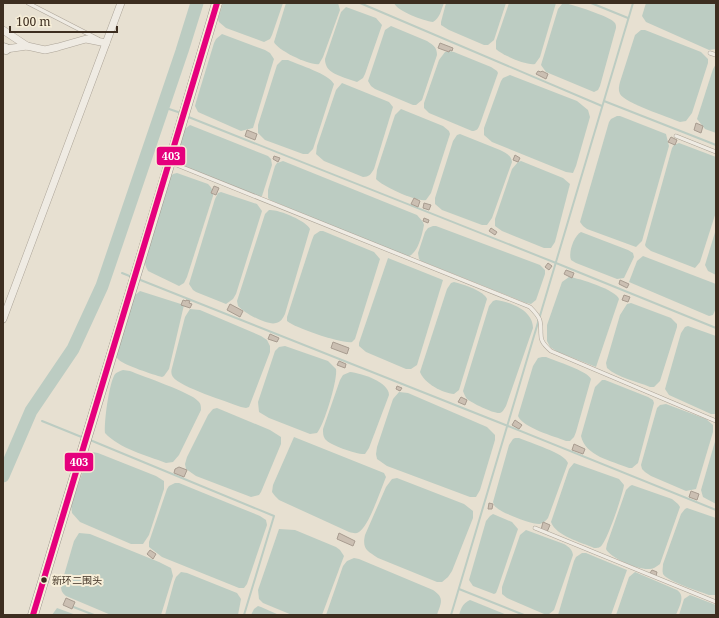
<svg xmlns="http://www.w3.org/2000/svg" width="719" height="618" viewBox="0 0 719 618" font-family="'Noto Serif','Noto Sans SC',serif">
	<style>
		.water { fill: #bcccc2 }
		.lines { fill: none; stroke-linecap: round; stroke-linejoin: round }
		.stream { stroke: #bcccc2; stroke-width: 2 }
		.river { stroke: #bcccc2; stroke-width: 13 }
		.building { fill: #cbbfb2; stroke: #a89c90 }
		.lane-casing { stroke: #ada599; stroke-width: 4.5 }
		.street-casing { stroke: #ada599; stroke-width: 8 }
		.secondary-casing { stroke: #9c958a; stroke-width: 11 }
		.lane { stroke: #efebe3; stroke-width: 3.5 }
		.street { stroke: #efebe3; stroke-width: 7 }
		.secondary { stroke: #efebe3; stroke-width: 10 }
		.bus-1-casing { stroke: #f7eed8; stroke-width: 9 }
		.bus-1 { stroke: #e5007d; stroke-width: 6 }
		.bus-dot { fill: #3d2e20; stroke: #f7eed8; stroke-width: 1.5 }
		.labels { text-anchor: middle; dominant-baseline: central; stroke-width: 4; stroke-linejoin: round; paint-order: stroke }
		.bus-label { font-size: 10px; fill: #3d2e20; stroke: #f7eed8; text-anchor: start }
		.line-badge { stroke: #f7eed8; stroke-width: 1.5 }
		.badge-label { font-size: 11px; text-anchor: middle; font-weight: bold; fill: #fff }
	</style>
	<rect width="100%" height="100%" fill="#e7e0d1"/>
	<g class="water">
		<path d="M223,3H283L272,35L270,39L264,42L226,28L219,22L218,19Z"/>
		<path d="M286,3H338L340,10L323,57L319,64C310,66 277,50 274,42Z"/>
		<path d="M394,3H444C441,10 440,18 433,22C424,21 397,11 394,3Z"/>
		<path d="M446,3H506L494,40L488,45H484L449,30L441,25V22Z"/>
		<path d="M509,3H556L540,57L535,64C527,66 502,55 496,49V41Z"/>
		<path d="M565,3C573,5 609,16 614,22C616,24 616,25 616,28L600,86L598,90L594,92L546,72L541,65L558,9L562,4Z"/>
		<path d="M646,3H716V49L709,50L646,22L642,16Z"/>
		<path d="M346,7L376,18L382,25L365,74L363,78L357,82C353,81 349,79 345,78C335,74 325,71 325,59L341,12Z"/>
		<path d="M391,26L427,41C433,45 437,47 437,55L422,100L416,105H413L375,89L371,86L368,81L385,30Z"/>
		<path d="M641,30H645L701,52L708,59V63L692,113L686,121L680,122C668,117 625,103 620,94C618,90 619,86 620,82L635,35Z"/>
		<path d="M222,34L265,50L270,53L274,59L253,128L241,131L198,112L195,106L196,102L214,43L216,39Z"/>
		<path d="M449,51L454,52L491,67L497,71L498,73L480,124C478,129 477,131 472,131L429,113L424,108V103L439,60L445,52Z"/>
		<path d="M282,60H288C299,65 329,74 334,84L313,149L308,154H303L265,140L258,133V125L277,65Z"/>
		<path d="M716,64V133L705,129L697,119L713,69Z"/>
		<path d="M510,75L577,101L588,110L590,117L576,166L573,173L566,172L492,142L484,135V128L501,81L503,78Z"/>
		<path d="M342,83L389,102L393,107L374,169C371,174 369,177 363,177L324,161L316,154L317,146L336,90Z"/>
		<path d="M401,109L443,126L449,131L450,134L431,193L426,200C416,202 382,186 376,179L377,170L395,115Z"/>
		<path d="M617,116H620L666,134L669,146L642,241L636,247L587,229L583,226L580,222L609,122L611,119Z"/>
		<path d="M190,125L268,156L271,159L272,165L262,196H258L178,165L175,159L183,132L186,128Z"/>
		<path d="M460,134L500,150C506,153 511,155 512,162L492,218L487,225H482L442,210L435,204V198L453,141L457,135Z"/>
		<path d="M679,143L716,157V212L700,262L695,268L651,251L646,247L645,245L672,148L674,145Z"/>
		<path d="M283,161L417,215L423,222L424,225C422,235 418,254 407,257L270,200L268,198V190L275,166L277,163Z"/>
		<path d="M521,161L563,178L570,184L555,242L551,248H544L502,231L495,226V219L512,169L518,162Z"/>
		<path d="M177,173L208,184C212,188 213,191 213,196L187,277L184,283L179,286L148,271L146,267L145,263L167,181L173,174Z"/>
		<path d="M221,192L257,204L262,211L236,294L233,299L226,304L196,292L193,290L189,284L215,199L218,193Z"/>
		<path d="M269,210C278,209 307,221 310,229L285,314C283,318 281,322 276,323C268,326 244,313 238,306L237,301L265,214Z"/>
		<path d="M433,226H436L540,265L545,270V274L536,300L531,304L526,303L421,261L419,259L418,253L425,232L428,228Z"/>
		<path d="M716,229V275L708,271L705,265Z"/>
		<path d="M320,231H323L374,252L380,259L355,339L352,342C342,344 295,328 287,321V317L312,240L314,235Z"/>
		<path d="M581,232L628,250L633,253L634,257L624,278L617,279L576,263L571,260C568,252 574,236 581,232Z"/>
		<path d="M643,256L716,284V308L713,315L709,316L629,282L637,261Z"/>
		<path d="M388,258L443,280L417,365L411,369H406L366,352L359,346V343Z"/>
		<path d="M569,277C579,278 616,290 619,299L596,367L558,352L550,347L547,341V325L562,282Z"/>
		<path d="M454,282C463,284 484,291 487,299L459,390L454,394C442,393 424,383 420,372L447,289L451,283Z"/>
		<path d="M140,291L184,305L169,369L164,376L162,377C154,375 124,365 119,360C116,357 117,357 116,354L134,296Z"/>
		<path d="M496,300C510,302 533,310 533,328L506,406C504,409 503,412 500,413C494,414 472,403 467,399C465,396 464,394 463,391L489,306L493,301Z"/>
		<path d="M631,303L671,318L677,324V327L660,381L654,387H650C636,381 618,378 607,368L606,363L620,315L627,304Z"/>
		<path d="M190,309L200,310L261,336L267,340L270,346V352L249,407L246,408L241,407C228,402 180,387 173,377C171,374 171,371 172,368L185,317Z"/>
		<path d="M688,326L716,336V414H711L669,395L665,389L681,333L685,327Z"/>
		<path d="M285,346L328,361L336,369C338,379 324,425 317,433L310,434L269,418L259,412L258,402L275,351L279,347Z"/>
		<path d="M542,357H546C555,361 588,371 591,379L576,432L574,437L570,441H566C554,436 523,428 518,416L533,366L538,358Z"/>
		<path d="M123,370L130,371C142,376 192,393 198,401C201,404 201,406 201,410L179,455L173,462L166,463C146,455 120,449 105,433C104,422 109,383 115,374C117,372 120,371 123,370Z"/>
		<path d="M350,372C361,373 389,382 389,395L369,448L365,454C358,455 329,445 325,439C323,436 323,433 323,429L340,380L343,375Z"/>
		<path d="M602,380H605L648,397L653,400L654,403L638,463L632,468H629C612,461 585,456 581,436L595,387Z"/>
		<path d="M399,392L408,393L487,427L495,435V440L480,490L476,497H470L387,466L377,459L376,454L377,447L393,399Z"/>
		<path d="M666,404L706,419L713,425V432L696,489L686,491L651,476L645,472L642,469L641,465L657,408L660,405Z"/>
		<path d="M217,408L270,430L281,437V444L261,492L259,495L251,497L196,476L186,469L185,464L187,457L208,415L213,409Z"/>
		<path d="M294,437L384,473L386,477C381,489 369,526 359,532C356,534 353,533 349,532L279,500L275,496L272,492L273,485Z"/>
		<path d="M515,438H519C530,443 565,453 568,463L548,518C546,521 543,523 540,524C533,525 502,513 497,508C494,506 494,505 493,502L509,445L513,439Z"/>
		<path d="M716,438V504L703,497L701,490Z"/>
		<path d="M92,452L98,453L156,476L164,481V489L149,535L143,544H131L80,522L72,513L71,505L88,457Z"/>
		<path d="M574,463L619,479L624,485C623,494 608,538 602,545C600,548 597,548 594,548C581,542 556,536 551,522L569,469Z"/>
		<path d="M397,478L464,504L473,511V518L452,571L448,577L442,582H437L378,558C367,551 362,549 365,535L386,487L392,479Z"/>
		<path d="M175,483H179L260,516L266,520L267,525L247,584L244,588H239L162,557L149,547V542L167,489L169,486Z"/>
		<path d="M632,485L672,499L678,504L680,507L660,564C656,567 653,569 649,569C639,570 610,558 606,549L607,544L626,490L630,486Z"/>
		<path d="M687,508L716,518V595H709C699,591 668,582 663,574C662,571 663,567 663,564L681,514L685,509Z"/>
		<path d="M493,514L512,522L518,529L498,588L496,593L494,594L473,586L469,580L486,521L490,516Z"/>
		<path d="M279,529L295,530L336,547L340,550L344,556L322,615H292L263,603L259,599L258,590Z"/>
		<path d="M526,530L564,544C569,547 572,549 573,555L554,610L548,615L544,614L507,598L502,594V587L520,535Z"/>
		<path d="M79,533L90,534L159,562L171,568L173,576L161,615H111L66,596C61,592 60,588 62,582L74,541Z"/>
		<path d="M582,553H586L627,570L611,615H558L574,561L576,557Z"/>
		<path d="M354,558L359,559L433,590C445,598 441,603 437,615H326L343,566L347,561Z"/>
		<path d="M181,572L187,573L237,593L241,599L238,615H165L174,582L176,577Z"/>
		<path d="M635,572L677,590C686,596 679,607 676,615H616L629,577Z"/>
		<path d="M690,595L716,605V615H679L684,599Z"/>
		<path d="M470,600L475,602L507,615H459C461,608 463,603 470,600Z"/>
		<path d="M258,606L261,607L279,615H251L254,609Z"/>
		<path d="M57,608L76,615H52Z"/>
	</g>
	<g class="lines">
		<g class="stream">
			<path d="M360,3L602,106"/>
			<path d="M591,3L628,18"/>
			<path d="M604,101L716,145"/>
			<path d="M169,109L181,113"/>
			<path d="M186,116L556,263L716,328"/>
			<path d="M122,273L132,277"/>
			<path d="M138,279L508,426L716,510"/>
			<path d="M42,421L84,438"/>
			<path d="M90,440L274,516L244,615"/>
			<path d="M459,589L524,615"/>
			<path d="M71,606L94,615"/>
			<path d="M451,615L633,3"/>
		</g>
		<path class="river" d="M3,476L31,411L73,349L102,286L182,51L197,3"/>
	</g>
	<g class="building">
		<path d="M440,43L453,48L452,51L450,50L449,52L438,48Z"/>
		<path d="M538,71L541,72L542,71L548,74L546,79L536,74Z"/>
		<path d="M696,123L703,126L701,133L694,130Z"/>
		<path d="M247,130L257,134L255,140L245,136Z"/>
		<path d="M671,137L677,140L675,145L668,142Z"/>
		<path d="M515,155L520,158L518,162L513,160Z"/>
		<path d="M274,156L280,158L278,162L273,159Z"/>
		<path d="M214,186L219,188L216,195L211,193Z"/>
		<path d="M414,198L420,201L418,207L411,204Z"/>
		<path d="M424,203L431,205L429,210L423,208Z"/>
		<path d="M424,218L429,220L428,223L423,221Z"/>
		<path d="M491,228L497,232L495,235L489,231Z"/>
		<path d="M548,263L552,266L549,270L545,267Z"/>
		<path d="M566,270L574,273L572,278L564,274Z"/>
		<path d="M620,280L629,284L627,288L619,284Z"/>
		<path d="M624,295L630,297L628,302L622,300Z"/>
		<path d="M183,300L186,301V300L190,301L189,303L192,304L190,308L181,305Z"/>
		<path d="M230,304L243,311L240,317L227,310Z"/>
		<path d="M270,334L279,338L277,342L268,339Z"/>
		<path d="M333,342L349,348L347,354L331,348Z"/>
		<path d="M339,361L346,364L345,368L337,365Z"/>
		<path d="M397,386L402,388L400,391L396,389Z"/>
		<path d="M461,397L467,400L465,405L458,402Z"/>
		<path d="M515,420L522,425L519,429L512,425Z"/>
		<path d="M574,444L585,449L583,454L572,450Z"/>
		<path d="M179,467L187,470L184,477L174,473L175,469Z"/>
		<path d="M691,491L699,494L697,500L689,497Z"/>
		<path d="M489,503L493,504L492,509H488Z"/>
		<path d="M543,522L550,525L547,532L541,530Z"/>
		<path d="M339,533L355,541L353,546L337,539Z"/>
		<path d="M150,550L156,554L153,559L147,554Z"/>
		<path d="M652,570L657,572L656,576L650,573Z"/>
		<path d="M66,598L75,602L72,609L63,605Z"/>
	</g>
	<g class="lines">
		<g class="lane-casing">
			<g id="lane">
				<path d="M28,3L98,39"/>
				<path d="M710,53L716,55"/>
				<path d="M676,136L716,152"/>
				<path d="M172,163L530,307C534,311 539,316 540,321C543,336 536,338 551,351L716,421"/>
				<path d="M535,528L716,602"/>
			</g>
		</g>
		<g class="street-casing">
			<g id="street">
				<path d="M3,30L27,46"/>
				<path d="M6,49L27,46L45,50L58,47L86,39L106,43"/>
				<path d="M3,319L121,3"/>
			</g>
		</g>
		<g class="secondary-casing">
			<g id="secondary">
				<path d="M3,48L6,49"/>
				<path d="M33,615L170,162L217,3"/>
			</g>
		</g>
		<use href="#lane" class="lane"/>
		<use href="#street" class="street"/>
		<use href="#secondary" class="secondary"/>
		<g class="bus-1-casing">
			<path id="bus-1" d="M33,615L217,3"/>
		</g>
		<use href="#bus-1" class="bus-1"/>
	</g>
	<circle class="bus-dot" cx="44" cy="580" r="3.5"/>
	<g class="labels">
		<g class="bus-label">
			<text x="52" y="580">新环二围头</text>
		</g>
	</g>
	<g class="line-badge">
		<rect x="156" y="146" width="30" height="20" rx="4" fill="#e5007d"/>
		<rect x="64" y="452" width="30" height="20" rx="4" fill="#e5007d"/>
	</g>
	<g class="badge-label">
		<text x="171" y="160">403</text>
		<text x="79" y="466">403</text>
	</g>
	<rect width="719" height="618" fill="none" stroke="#3d2e20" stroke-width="8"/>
	<path d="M10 26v6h107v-6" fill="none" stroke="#3d2e20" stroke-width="2"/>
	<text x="16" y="26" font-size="12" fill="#3d2e20" stroke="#f7eed8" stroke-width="3" paint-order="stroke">100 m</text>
</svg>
